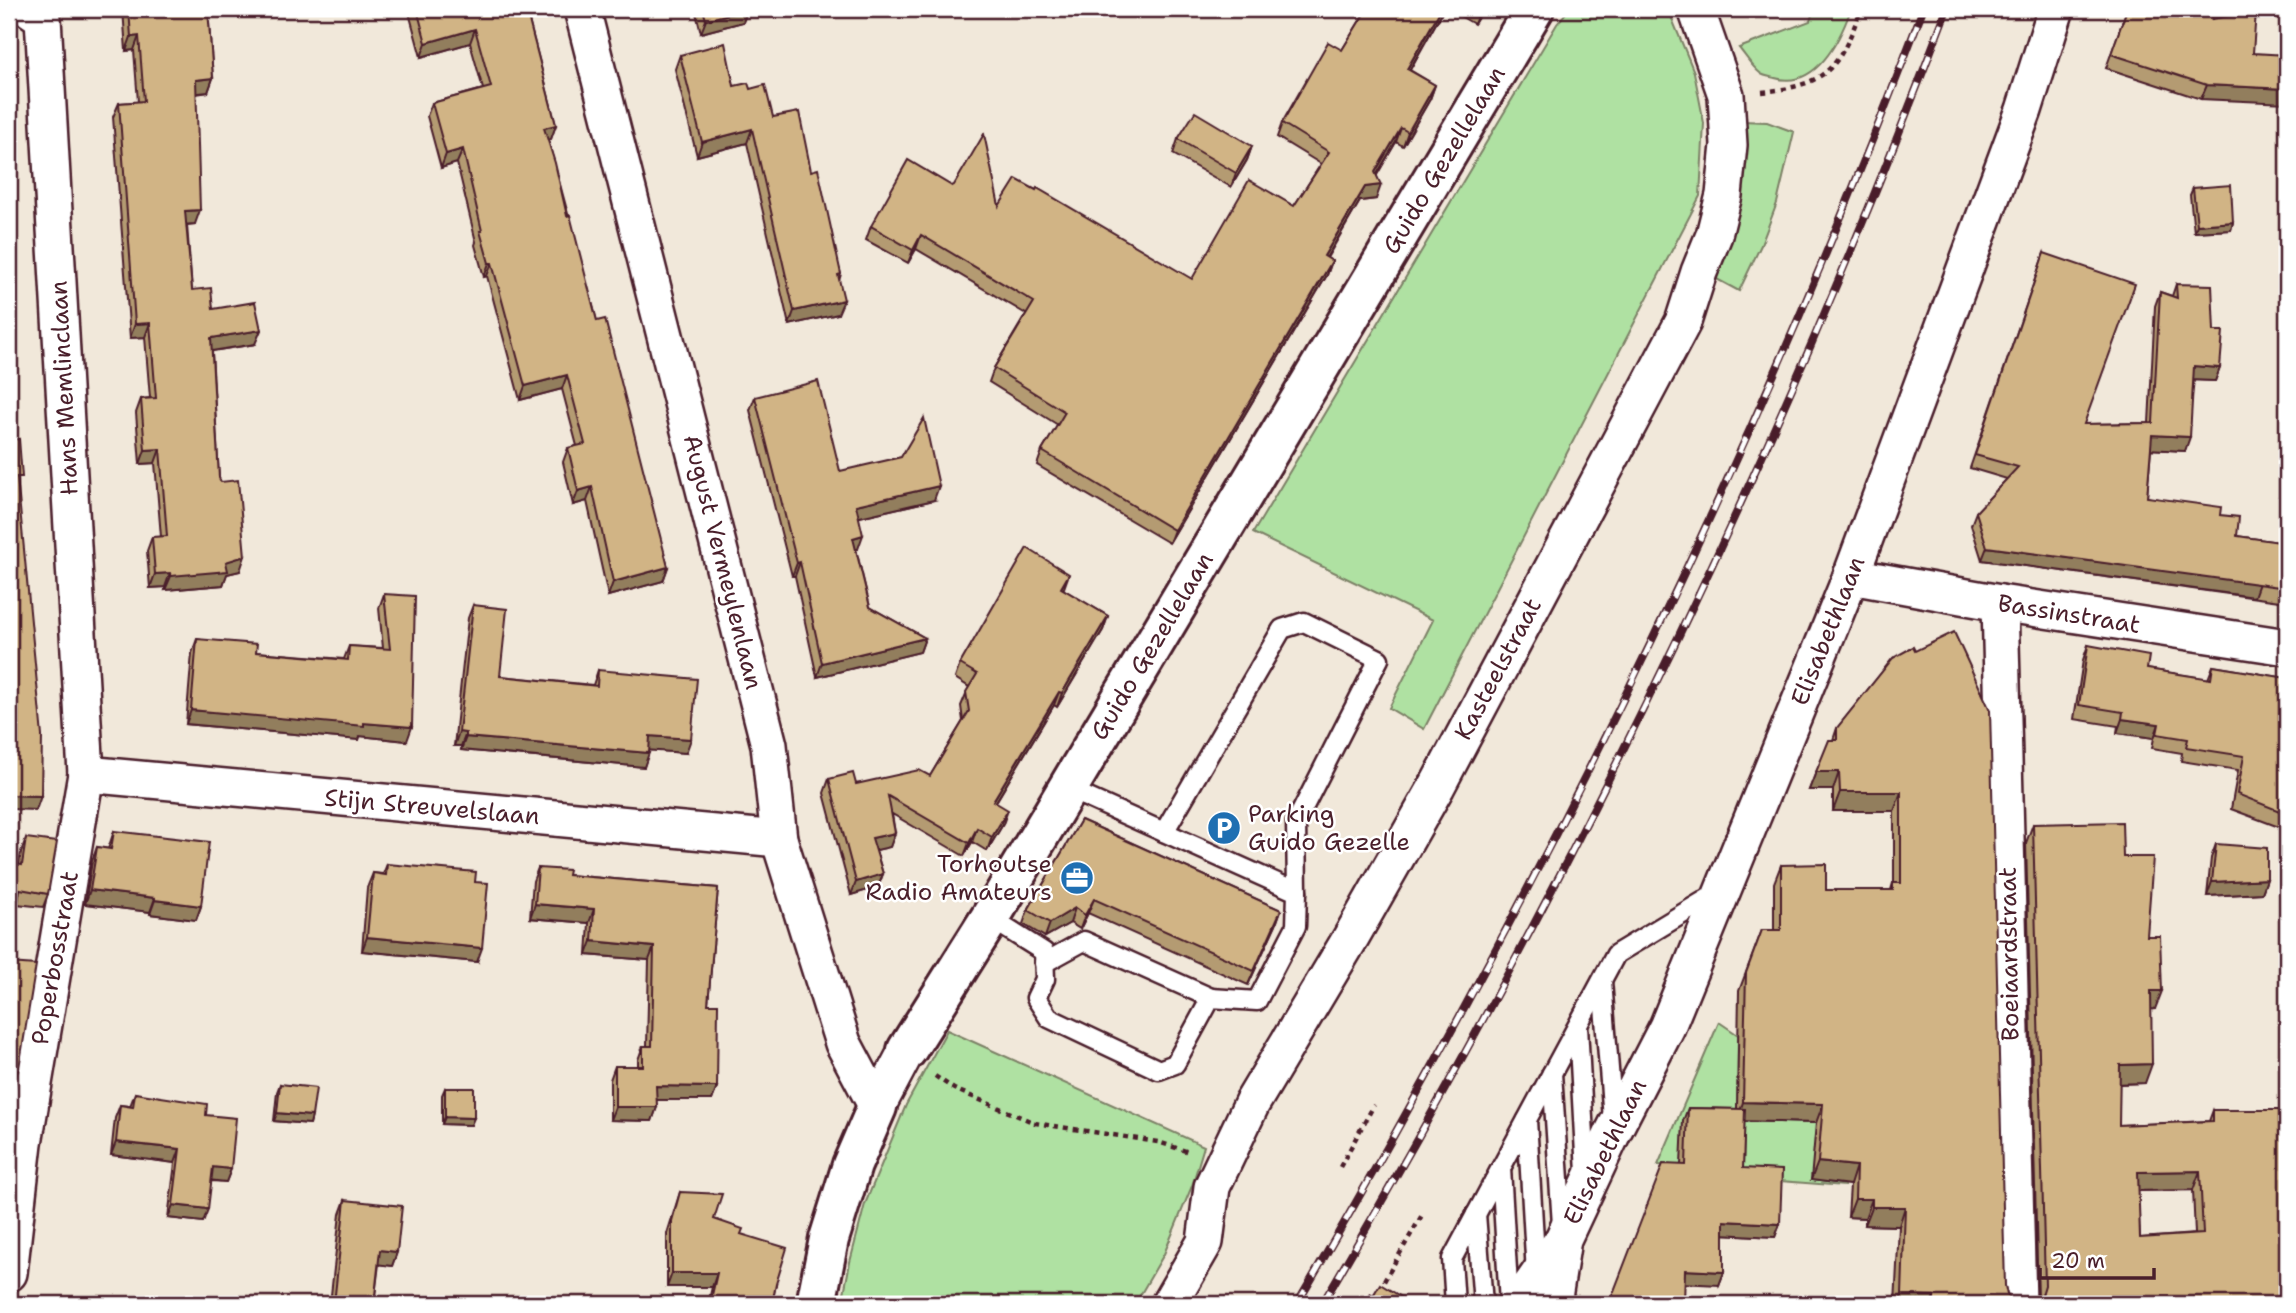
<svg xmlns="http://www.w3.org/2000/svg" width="2296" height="1313" viewBox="0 0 2296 1313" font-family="'Shantell Sans',sans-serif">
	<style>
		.green { fill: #afe1a2; stroke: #7c8066; stroke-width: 2 }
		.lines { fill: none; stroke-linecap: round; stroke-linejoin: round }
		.lane-casing { stroke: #4a1f2b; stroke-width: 23 }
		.street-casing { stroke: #4a1f2b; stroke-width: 40 }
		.secondary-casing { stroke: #4a1f2b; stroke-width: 44 }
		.path { stroke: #4a1f2b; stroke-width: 4.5; stroke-dasharray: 5 5; stroke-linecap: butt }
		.lane { stroke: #fff; stroke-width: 18 }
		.street { stroke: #fff; stroke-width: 35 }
		.secondary { stroke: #fff; stroke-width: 38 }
		.rail-casing { stroke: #4a1f2b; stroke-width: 8 }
		.rail { stroke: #fff; stroke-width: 5; stroke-dasharray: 16; stroke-linecap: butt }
		.wall { fill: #b49b72; stroke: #4a1f2b; stroke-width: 2; fill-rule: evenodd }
		.shaded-wall { fill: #927e5d; stroke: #4a1f2b; stroke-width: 2 }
		.building { fill: #d1b485; stroke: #4a1f2b; stroke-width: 2; fill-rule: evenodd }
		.labels { text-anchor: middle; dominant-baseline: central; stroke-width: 5; stroke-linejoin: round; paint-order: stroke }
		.street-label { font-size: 24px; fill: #4a1f2b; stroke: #fff }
		.poi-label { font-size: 24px; fill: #4a1f2b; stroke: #fff; text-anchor: start }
	</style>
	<rect width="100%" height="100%" fill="#f1e8da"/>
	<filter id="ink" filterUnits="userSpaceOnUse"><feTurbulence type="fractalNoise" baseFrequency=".0143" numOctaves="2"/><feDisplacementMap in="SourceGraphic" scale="14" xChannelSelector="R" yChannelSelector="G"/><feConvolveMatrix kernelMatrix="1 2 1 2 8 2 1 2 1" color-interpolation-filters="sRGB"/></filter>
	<g filter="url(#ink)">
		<g class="green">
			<path d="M1569,9H1668L1694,72L1704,123L1700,196L1424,729L1389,708L1433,620L1253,533L1557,24Z"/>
			<path d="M1814,9H1851C1840,40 1816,90 1775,78C1770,77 1763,76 1760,73C1752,67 1745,55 1739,48L1810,21Z"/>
			<path d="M1742,121L1767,122L1794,132L1777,203L1761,245L1739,291L1711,276Z"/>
			<path d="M1719,1022L1738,1035L1737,1121L1852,1123L1845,1154L1844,1186L1780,1181L1731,1170L1658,1165Z"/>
			<path d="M947,1030L1204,1146L1192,1186L1164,1254L1135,1304H842L850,1262L865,1204L906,1105Z"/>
		</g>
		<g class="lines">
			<g class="lane-casing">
				<g id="lane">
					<path d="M1164,832L1282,629L1304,622L1379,659L1296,822L1297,892"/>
					<path d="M990,918L1044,952L1045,979L1036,998L1049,1018L1159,1070L1175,1064L1211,998L1257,1001L1296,926L1297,892L1066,788"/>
					<path d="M1044,963L1084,941L1211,998"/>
					<path d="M1602,981L1613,1119"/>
					<path d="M1578,1026L1586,1173"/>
					<path d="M1552,1073L1562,1225"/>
					<path d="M1527,1120L1536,1274"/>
					<path d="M1501,1168L1509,1304"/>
					<path d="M1476,1214L1483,1304"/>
					<path d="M1455,1304L1452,1259L1616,954L1717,893"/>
				</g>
			</g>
			<g class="street-casing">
				<g id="street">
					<path d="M582,9L769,745L779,839L843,1043L877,1107"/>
					<path d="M1851,576L2000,603L2287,647"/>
					<path d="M2000,603L2018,1304"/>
					<path d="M86,774L779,839"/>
					<path d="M877,1107L907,1050"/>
					<path d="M9,1273L24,1143L86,774L43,18L30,9"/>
					<path d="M1169,1304L1205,1242L1212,1187L1252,1103L1350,939L1437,786L1683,322L1699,272L1714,235L1724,195L1729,145L1726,95L1696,9"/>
					<path d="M1518,1304L1563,1239L1614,1130L1667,1027L1851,576L2024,110L2056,9"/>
					<path d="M1553,1304L1562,1246"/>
				</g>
			</g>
			<g class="secondary-casing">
				<g id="secondary">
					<path d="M907,1050L990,918L1534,9"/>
					<path d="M816,1304L829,1239L852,1165L877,1107"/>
				</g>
			</g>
			<g class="path">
				<path d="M1762,92C1827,85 1839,69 1861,9"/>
				<path d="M935,1076L954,1089L1035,1123L1158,1142L1189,1152"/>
				<path d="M1340,1167L1374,1105"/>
				<path d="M1379,1290L1422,1215"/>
				<path d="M1369,1294L1386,1304"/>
			</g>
			<use href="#lane" class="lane"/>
			<use href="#street" class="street"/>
			<use href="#secondary" class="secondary"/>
			<g class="rail-casing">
				<g id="rail">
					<path d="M1297,1304C1541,889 1753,460 1923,9"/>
					<path d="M1322,1304C1566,891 1777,458 1947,9"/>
				</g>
			</g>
			<use href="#rail" class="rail"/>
		</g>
		<g class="wall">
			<path d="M123,9H208L213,78L208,92L196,94L195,224L187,225L192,290L213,309L255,344L212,351L219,478L240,571L227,574L223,585L165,590V587L150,588L147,551L152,537H161L155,463L140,464L136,413L141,399L150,398L145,337L130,338L113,117L119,103L138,102L134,50L126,51Z"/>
			<path d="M408,9H526L556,125L551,139L548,140L597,321L668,567L663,581L608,596L587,501L573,505L563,462L568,448L577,446L562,389L520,400L487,276L484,277L475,245L476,242L457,163L441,168L427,116L432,103L483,89L470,43L421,57Z"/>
			<path d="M695,9H748L743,22L701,33Z"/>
			<path d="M1367,9H1444L1410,70L1435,85L1430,99L1403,146L1396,142L1377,175L1376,199L1360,201L1327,258L1332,261L1327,275L1169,543L1037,465L1042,451L1058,425L989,382L994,368L1026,314L916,249L908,263L866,240L871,226L952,186L999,206L1192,279L1294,206L1321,164L1277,137L1282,123L1342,50Z"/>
			<path d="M1448,9H1483L1474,24Z"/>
			<path d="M2127,9L2212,19L2256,11L2201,99L2106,68Z"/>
			<path d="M680,55L734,86L750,89L773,117L811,171L841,274L839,281L838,314L789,325L747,143L697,156L675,69Z"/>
			<path d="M1178,139L1252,146L1247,160L1231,187L1173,154Z"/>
			<path d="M2193,188L2233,222L2231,230L2194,232L2190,195Z"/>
			<path d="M2044,253L2084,424L2149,423L2155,306L2160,292L2172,296L2176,284L2214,331L2220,368L2215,381L2194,380L2185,451L2151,449L2147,497L2220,515L2237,536L2287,543V602L1982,560L1971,525L1976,512L2007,479L1970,468Z"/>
			<path d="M2287,365V496H2279V467L2283,456L2285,372Z"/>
			<path d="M755,397L840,471L934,500L859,517L858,549H856L870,607L925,638L920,652L817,677L795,576H792L750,410Z"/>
			<path d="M1063,589L1108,616L1103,630L1057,707L1054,705L996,802L1003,824L987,851L972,842L964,856L892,814L895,833L890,847L876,850L883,874L878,887L851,895L824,793L829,779L856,784L930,776L963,721L961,706L969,687L955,678L960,664Z"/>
			<path d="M384,594L407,741L360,736L359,740L186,724L192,653L197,639L256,652L344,659L349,646L383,648L379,608Z"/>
			<path d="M473,605L500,676L593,685L598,670L686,753L649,750L644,767L461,750V746H454L468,618Z"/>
			<path d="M2088,645L2147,669L2208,679L2213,666L2287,678V830L2231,809L2238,770L2181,761L2182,753L2152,748L2154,738L2117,733L2118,726L2074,719L2083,660Z"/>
			<path d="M1893,658L2005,1286L2007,1295L2015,1303L2021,1304H1895L1899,1226L1865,1225V1218L1848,1217L1850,1185L1811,1180L1816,1123L1744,1121L1743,1168L1780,1224L1775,1237L1724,1234V1272L1719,1285L1681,1165L1683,1121L1688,1108L1737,1109L1739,991L1762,930H1774V883L1781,865L1826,890H1891L1893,883H1894V811H1833V790H1809L1816,772L1833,740L1837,728Z"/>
			<path d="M1081,820L1281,910L1276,924L1248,985L1088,913L1080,929L1070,923L1045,937L1023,924L1028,910Z"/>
			<path d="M2033,824L2123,857L2147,936L2155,1009H2151L2145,1083L2119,1084V1125L2209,1121L2213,1110L2287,1304L2035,1303L2038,1299L2026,843ZM2193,1190L2195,1234L2140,1238L2138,1191Z"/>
			<path d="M114,831L201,906L196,920L150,914V912L85,904L92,861L97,847L108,849Z"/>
			<path d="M26,838L48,894L43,907L17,904L19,864L21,852Z"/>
			<path d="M2216,844L2267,879L2262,893L2207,896L2211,858Z"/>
			<path d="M387,864L477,962L362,951L367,888L373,873L383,874Z"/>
			<path d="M538,868L568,875L718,888L708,1004L717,1087L712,1100H656L657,1107L652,1121L610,1120V1080L615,1066H638V1060L643,1046H647L649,960L587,955L589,923L530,918L533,881Z"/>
			<path d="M280,1084L312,1116L310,1124L274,1121L277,1092Z"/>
			<path d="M445,1088L471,1125L442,1124V1095Z"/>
			<path d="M135,1093L206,1115L231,1169L226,1182L211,1181L203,1222L168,1218L175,1163L111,1155L115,1118L120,1105L130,1106Z"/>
			<path d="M680,1192L714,1219L741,1234L776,1284L772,1304H708L712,1287H667V1234Z"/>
			<path d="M345,1200L397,1252L392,1266L379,1264L374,1304H330L340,1214Z"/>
		</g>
		<g class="shaded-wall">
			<path d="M748,9L743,22L701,33L706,20Z"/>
			<path d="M1441,9H1444L1402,83L1407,69Z"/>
			<path d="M1480,9H1483L1474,24Z"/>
			<path d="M475,29L470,43L421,57L426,43Z"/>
			<path d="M139,36L134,50L126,51L131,37Z"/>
			<path d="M213,78L208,92L190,94L196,80Z"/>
			<path d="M1435,85L1430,99L1403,146L1408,132Z"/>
			<path d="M2207,85L2287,89V103L2201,99Z"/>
			<path d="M556,125L551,139L539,142L544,128Z"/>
			<path d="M1401,128L1396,142L1370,186L1375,172Z"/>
			<path d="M752,129L747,143L697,156L702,142Z"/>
			<path d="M1252,146L1247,160L1231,187L1236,173Z"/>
			<path d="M463,149L457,163L441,168L446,154Z"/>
			<path d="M1381,185L1376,199L1360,201L1319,270L1324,256L1365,187Z"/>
			<path d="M200,210L195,224L180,225L185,211Z"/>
			<path d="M2233,222L2231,230L2194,232L2197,225Z"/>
			<path d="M921,235L916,249L908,263L913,250Z"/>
			<path d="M1332,261L1327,275L1169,543L1174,530Z"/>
			<path d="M489,263H492L487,276L484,277Z"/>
			<path d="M844,300L838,314L789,325L794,311Z"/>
			<path d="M150,323L145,337L130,338L135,324Z"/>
			<path d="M261,330L255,344L206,352L211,338Z"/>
			<path d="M9,357H13L9,368Z"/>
			<path d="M2194,366L2220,368L2215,381L2189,380Z"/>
			<path d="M567,375L562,389L520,400L525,386Z"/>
			<path d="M2152,435L2190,437L2185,451L2147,449Z"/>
			<path d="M160,449L155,463L140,464L145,450Z"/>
			<path d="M2284,481H2287V496H2279Z"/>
			<path d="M939,486L934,500L851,519L856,505Z"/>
			<path d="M592,487L587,501L573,505L578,491Z"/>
			<path d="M863,535L858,549L848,551L853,538Z"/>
			<path d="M1987,547L2259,583L2254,597L1982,560Z"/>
			<path d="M245,556L240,571L227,574L223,585L165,590L171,576Z"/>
			<path d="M800,562L795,576H792L797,563Z"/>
			<path d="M668,567L663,581L608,596L613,582Z"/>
			<path d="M170,573L165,587L150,588L155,574Z"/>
			<path d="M1069,574L1064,588L1056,601L1061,588Z"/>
			<path d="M1108,616L1103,630L1057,707L1062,693Z"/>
			<path d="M925,638L920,652L817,677L822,663Z"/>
			<path d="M1059,692L1054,705L988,815L993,801Z"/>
			<path d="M191,710L364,723L412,727L407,741L360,736L359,740L186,724Z"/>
			<path d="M2122,719L2159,724L2154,738L2117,733Z"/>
			<path d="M459,732L466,733L461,746H454Z"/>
			<path d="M650,736L691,739L686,753L645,750Z"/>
			<path d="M466,737L649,753L644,767L461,750Z"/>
			<path d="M1816,772H1839L1833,790H1809Z"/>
			<path d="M1840,792H1901L1894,811H1833Z"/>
			<path d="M9,795L41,796L36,810L9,809Z"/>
			<path d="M1008,810L1003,824L987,851L992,837Z"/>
			<path d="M977,828L972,842L964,856L969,843Z"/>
			<path d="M895,833L890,847L868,852L872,838Z"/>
			<path d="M883,874L878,887L851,895L856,882Z"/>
			<path d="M2267,879L2262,893L2207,896L2212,882Z"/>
			<path d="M90,890L155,898L150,912L85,904Z"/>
			<path d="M1094,899L1088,913L1080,929L1085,915Z"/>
			<path d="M155,900L201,906L196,920L150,914Z"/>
			<path d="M535,904L594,909L589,923L530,918Z"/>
			<path d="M1075,908L1070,923L1045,937L1050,923Z"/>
			<path d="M1281,910L1276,924L1248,985L1254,971Z"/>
			<path d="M367,937L482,948L477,962L362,951Z"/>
			<path d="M592,941L654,947L649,960L587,955Z"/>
			<path d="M2151,991H2162L2155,1009L2144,1010Z"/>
			<path d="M2152,1064L2145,1083L2113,1084L2120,1065Z"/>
			<path d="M9,1066L19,1068L14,1081H9Z"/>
			<path d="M656,1086L717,1087L712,1100H651Z"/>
			<path d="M1743,1102L1823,1104L1816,1123L1737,1121Z"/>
			<path d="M615,1107H657L652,1121L610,1120Z"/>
			<path d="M277,1113L312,1116L310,1124L274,1121Z"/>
			<path d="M445,1117L474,1118L471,1125L442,1124Z"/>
			<path d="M116,1142L180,1149L175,1163L111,1155Z"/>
			<path d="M1818,1162L1856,1166L1850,1185L1811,1180Z"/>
			<path d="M213,1167L231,1169L226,1182L208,1180Z"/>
			<path d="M2200,1171L2193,1190L2131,1191L2138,1172Z"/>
			<path d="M1855,1199H1872L1865,1218L1848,1217Z"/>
			<path d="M173,1205L208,1209L203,1222L168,1218Z"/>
			<path d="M1872,1207H1905L1899,1226L1865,1225Z"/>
			<path d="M1724,1221L1780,1224L1775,1237L1720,1234Z"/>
			<path d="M380,1250L397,1252L392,1266L375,1264Z"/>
			<path d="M1685,1270L1724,1272L1719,1285L1680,1283Z"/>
			<path d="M672,1273H717L712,1287H667Z"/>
			<path d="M1902,1295L1934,1296L1931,1304H1898Z"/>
		</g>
		<g class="building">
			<path d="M129,9H208L213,78L196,80L200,210L185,211L192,290L211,288L213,309L255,302L261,330L211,338L219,478L221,482L238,480L245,556L226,562L228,571L171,576L170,573L155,574L152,537L167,536L160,449L145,450L141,399L156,398L150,323L135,324L119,103L144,101L139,36L131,37Z"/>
			<path d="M417,9H526L556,125L544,128L555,163L567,216L570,215L597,321L605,319L668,567L613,582L592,487L578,491L568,448L585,444L567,375L525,386L492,263H489L480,231H482L463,149L446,154L432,103L491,87L475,29L426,43Z"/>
			<path d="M703,9H748L706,20Z"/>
			<path d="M1367,9H1441L1407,69L1435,85L1408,132L1401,128L1375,172L1381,185L1365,187L1324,256L1332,261L1174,530L1042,451L1065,412L994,368L1034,302L921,235L913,250L871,226L908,160L952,186L954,185L984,134L999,206L1016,179L1036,190L1037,188L1192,279L1249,180L1294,206L1329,152L1282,123L1328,42L1342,50Z"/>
			<path d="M2127,9H2215L2212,19L2256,11L2253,53L2287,55V89L2207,85L2111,54Z"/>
			<path d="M725,43L734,86L748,83L750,89L765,85L773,117L799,112L811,171L818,169L841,274L838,275L844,300L794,311L752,129L702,142L680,55Z"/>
			<path d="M1195,112L1252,146L1236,173L1178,139Z"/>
			<path d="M2231,185L2233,222L2197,225L2193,188Z"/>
			<path d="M2044,253L2135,284L2084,424L2153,423L2160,292L2177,298L2176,284L2212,285L2214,331H2223L2220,368L2194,366L2190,437L2152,435L2147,497L2221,507L2220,515L2239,517L2237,536L2287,543V588L1987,547L1976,512L2018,467L1975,455Z"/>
			<path d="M9,307L13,357H9Z"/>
			<path d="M818,381L840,471L901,457L924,418L939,486L856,505L863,535L853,538L870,607L925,638L822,663L800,562L797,563L755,397Z"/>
			<path d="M19,439L22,477H17L42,736L41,796L9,795V440Z"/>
			<path d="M2285,452H2287V481H2284Z"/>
			<path d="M1027,548L1069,574L1061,588L1108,616L1062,693L1059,692L993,801L1008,810L992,837L977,828L969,843L888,796L895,833L872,838L883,874L856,882L829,779L853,773L856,784L919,770L930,776L969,711L966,692L977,674L960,664Z"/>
			<path d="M384,594L415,596L412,727L364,723V726L191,710L197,639L257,644L256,652L348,660L349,646L390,649Z"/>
			<path d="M473,605L507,609L500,676L597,686L598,670L697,679L691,739L650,736L649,753L466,737V733L459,732Z"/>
			<path d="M1954,632L1990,710L2005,1286L2007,1295L2015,1303L2021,1304H1934V1296L1902,1295L1905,1207H1872V1199H1855L1856,1166L1818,1162L1823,1104L1743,1102L1746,973L1762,930H1781V865L1826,864V890H1893V883H1901V792H1840L1839,772H1816L1829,740H1837V728L1893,658L1913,647L1915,651Z"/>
			<path d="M2088,645L2149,656L2147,669L2211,679L2213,666L2287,678V814L2237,794L2244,756L2186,747L2188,739L2157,734L2159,724L2122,719L2123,712L2079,705Z"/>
			<path d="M1081,820L1281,910L1254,971L1094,899L1085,915L1075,908L1050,923L1028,910Z"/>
			<path d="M2122,822L2123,857H2153L2147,936H2160L2162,991H2151L2152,1064L2120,1065L2119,1125L2213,1121V1110H2287V1304H2029L2035,1303L2042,1295L2045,1285L2033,824ZM2200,1171L2203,1234L2140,1238L2138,1172Z"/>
			<path d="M114,831L209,842L201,906L155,900V898L90,890L97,847L111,849Z"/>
			<path d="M26,838L57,842L48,894L20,889L9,963V863L22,865Z"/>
			<path d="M2216,844L2267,848V879L2212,882Z"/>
			<path d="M387,864L476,872L475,882L488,883L482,948L367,937L373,873L386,875Z"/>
			<path d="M538,868L569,870L568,875L718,888L708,1004H718L717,1087L656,1086L657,1107H615V1066H643V1046H652L654,947L592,941L594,909L535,904Z"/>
			<path d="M9,963L36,965L19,1068L9,1066Z"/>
			<path d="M280,1084L316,1088L312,1116L277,1113Z"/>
			<path d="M445,1088H474V1118L445,1117Z"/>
			<path d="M135,1093L207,1104L206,1115L236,1118L231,1169L213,1167L208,1209L173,1205L180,1149L116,1142L120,1105L133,1107Z"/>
			<path d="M1688,1108L1745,1109L1743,1168L1782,1170L1780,1224L1724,1221V1272L1685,1270L1684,1304H1609L1663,1164L1686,1165Z"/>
			<path d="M680,1192L722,1194L714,1219L743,1229L741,1234L787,1248L776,1284L772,1304H710L717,1273H672V1221Z"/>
			<path d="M345,1200L402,1206L397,1252L380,1250L374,1304H334Z"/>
			<path d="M1380,1284L1413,1304H1368Z"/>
		</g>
	</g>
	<defs>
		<g id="parking-disc" transform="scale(1.75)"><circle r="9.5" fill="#1f6fb2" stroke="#fff"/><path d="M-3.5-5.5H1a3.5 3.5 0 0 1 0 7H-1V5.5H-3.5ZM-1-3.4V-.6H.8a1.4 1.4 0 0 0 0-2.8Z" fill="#fff"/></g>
		<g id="office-disc" transform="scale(1.75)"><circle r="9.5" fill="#1f6fb2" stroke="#fff"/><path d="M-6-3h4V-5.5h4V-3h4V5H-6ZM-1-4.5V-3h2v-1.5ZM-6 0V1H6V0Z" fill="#fff"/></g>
	</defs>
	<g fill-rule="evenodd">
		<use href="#parking-disc" x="1224" y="828"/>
		<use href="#office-disc" x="1077" y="878"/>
	</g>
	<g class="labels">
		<g class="street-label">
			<text transform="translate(1444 160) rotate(-59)">Guido Gezellelaan</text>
			<text transform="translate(64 388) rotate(-93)">Hans Memlinclaan</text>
			<text transform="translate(723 562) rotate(76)">August Vermeylenlaan</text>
			<text transform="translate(2069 614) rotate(9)">Bassinstraat</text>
			<text transform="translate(1828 631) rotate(-68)">Elisabethlaan</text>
			<text transform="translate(1152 646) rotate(-59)">Guido Gezellelaan</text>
			<text transform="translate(1498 669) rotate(-62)">Kasteelstraat</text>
			<text transform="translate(432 807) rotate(5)">Stijn Streuvelslaan</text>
			<text transform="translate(2009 954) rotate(-91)">Boeiaardstraat</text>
			<text transform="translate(55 958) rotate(-80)">Poperbosstraat</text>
			<text transform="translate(1605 1152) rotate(-64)">Elisabethlaan</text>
		</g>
		<g class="poi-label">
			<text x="1248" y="814">Parking<tspan x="1248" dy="28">Guido Gezelle</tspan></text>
			<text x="1052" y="864" text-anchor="end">Torhoutse<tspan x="1052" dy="28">Radio Amateurs</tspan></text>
		</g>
	</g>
	<rect width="2296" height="1313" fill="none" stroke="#fff" stroke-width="35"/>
	<rect x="18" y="18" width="2261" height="1278" fill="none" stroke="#4a1f2b" stroke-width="2.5" filter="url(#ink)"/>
	<path d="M2040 1268v10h114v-10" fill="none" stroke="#4a1f2b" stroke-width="3.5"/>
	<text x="2051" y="1268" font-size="21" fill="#4a1f2b" stroke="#ffffff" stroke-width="5" paint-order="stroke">20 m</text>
</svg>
